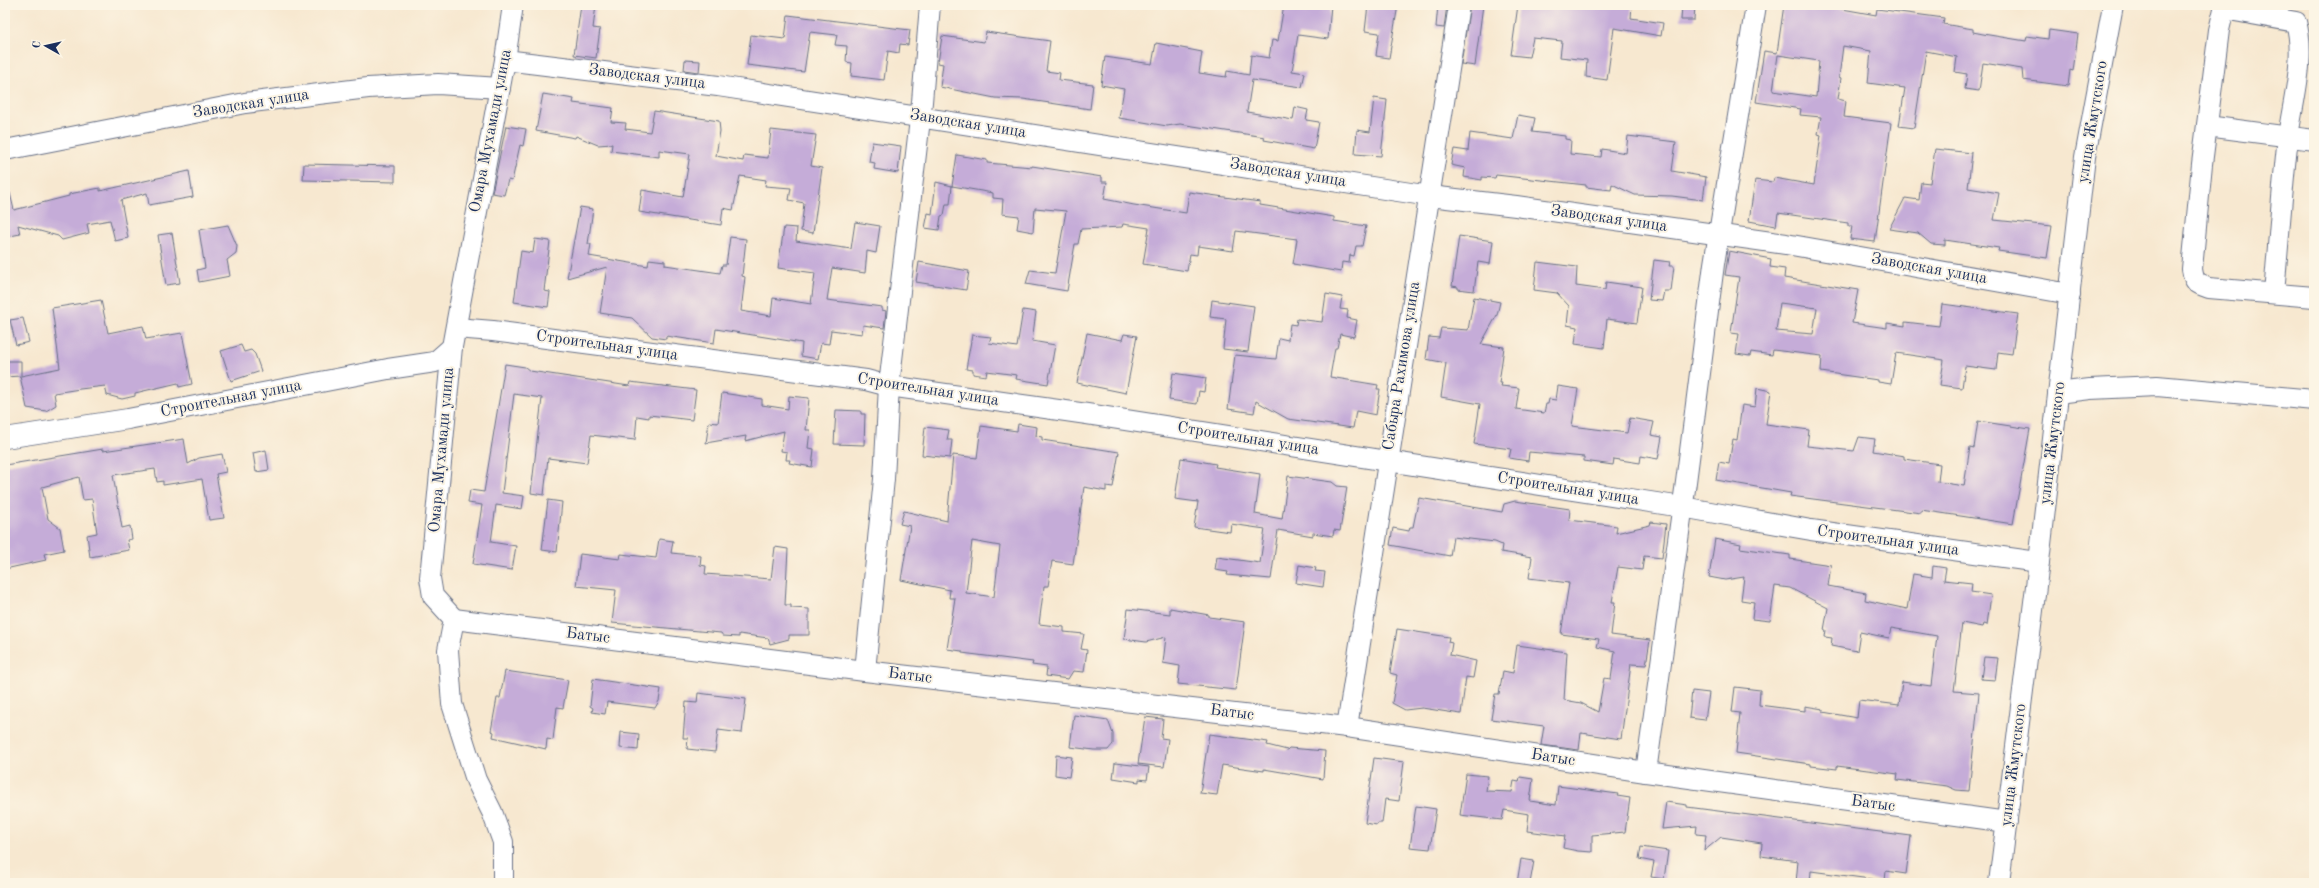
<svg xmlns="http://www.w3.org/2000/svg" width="2319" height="888" viewBox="0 0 2319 888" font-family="'Old Standard TT',serif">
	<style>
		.building { fill: #c5acd8; fill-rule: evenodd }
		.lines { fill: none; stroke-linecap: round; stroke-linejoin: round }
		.minor-casing { stroke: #687086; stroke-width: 22 }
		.minor { stroke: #fff; stroke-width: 20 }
		.labels { text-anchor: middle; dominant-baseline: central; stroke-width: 4; stroke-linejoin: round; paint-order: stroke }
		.street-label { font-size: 16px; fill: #1b2f5e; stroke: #fcf5e5 }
	</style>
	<rect width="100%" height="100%" fill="#fcf5e5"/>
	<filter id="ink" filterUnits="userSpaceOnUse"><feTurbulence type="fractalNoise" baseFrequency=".025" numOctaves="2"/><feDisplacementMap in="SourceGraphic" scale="8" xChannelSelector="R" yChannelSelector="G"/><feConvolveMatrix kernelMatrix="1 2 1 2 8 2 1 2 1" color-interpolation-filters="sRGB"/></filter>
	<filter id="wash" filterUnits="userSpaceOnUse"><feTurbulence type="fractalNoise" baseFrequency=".012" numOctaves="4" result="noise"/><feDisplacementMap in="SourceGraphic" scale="16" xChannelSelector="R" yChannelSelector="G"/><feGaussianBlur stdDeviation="0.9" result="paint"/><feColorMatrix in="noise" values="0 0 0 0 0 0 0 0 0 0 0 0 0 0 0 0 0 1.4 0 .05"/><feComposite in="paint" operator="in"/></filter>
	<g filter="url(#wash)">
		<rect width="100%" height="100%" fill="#f7e8d0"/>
		<g id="blocks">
			<g class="building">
				<path d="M581,5H596L593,28L600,29L596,58L574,55Z"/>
				<path d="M1284,5H1331L1328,39L1298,35L1292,71L1305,73L1302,87L1252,80L1247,112L1293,120L1295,107L1308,110L1306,120L1319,122L1314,149L1264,140L1265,137L1180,124L1167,126L1119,118L1124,89L1101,85L1105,57L1152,64L1156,43L1202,52L1199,73L1226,77L1227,71L1249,75L1251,55L1269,58L1272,40L1278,41Z"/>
				<path d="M1368,5H1398L1389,58L1376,56L1379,33L1365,31Z"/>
				<path d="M1438,5H1447L1444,28L1436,27Z"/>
				<path d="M1470,5H1483L1475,66L1461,64Z"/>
				<path d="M1518,5H1632L1631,18L1663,23L1661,36L1614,28L1607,80L1586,77L1587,60L1560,57L1562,41L1533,38L1529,57L1511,55Z"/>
				<path d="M1682,5H1695L1694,20H1681Z"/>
				<path d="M1784,5H1820L1876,15L1877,9L1944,18L1943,24L1973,29V32L1983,34L2026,41L2027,36L2048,39L2049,30L2078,34L2073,71L2070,70L2068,86L2023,80L2022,69L1983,63L1979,91L1965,89L1967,74L1955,72L1957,57L1926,51L1914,128L1899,126L1905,88L1868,83L1871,51L1843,46L1839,77L1841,78L1838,99L1846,101L1844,117L1891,123L1875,242L1850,239L1852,226H1848V223L1778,213L1776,226L1749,221L1755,180L1773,182L1774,178L1814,185L1821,135L1818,134L1821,117L1800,115L1801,109L1756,102L1764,51L1777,53ZM1778,55L1819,61L1816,97L1773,91Z"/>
				<path d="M788,15L910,30L908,45L900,44L899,53L888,51L884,80L851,76L852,63L846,62L847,46L835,45L837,35L810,32L804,72L747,65L751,35L785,39Z"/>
				<path d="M986,32L1050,41L1046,71L1060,73L1059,80L1093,84L1090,109L1023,99L995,98L940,87L943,64L938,63L942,36L984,42Z"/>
				<path d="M685,60L700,61L699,72L684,70Z"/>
				<path d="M543,94L574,99L573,103L613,108L611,122L626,123L625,129L650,132L654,111L719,121L720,131L716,156L743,161L744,155L768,158L771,130L816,135L811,166L822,168L813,233L801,231L804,203L789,200L791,188L765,186L766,180L740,176L733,210L723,208L721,225L639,212L642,190L683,197L690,154L659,150V157L611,151L612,144L598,145L576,136L575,138L536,131Z"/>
				<path d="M1374,98L1387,100L1381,156L1355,154L1357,130L1370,132Z"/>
				<path d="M1518,115L1535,118L1532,132L1565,136V139L1571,140L1570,154L1601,157L1602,149L1626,153L1628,136L1676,142L1672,171L1706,177L1703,200L1672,196L1635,195L1612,184L1611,190L1586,187V185L1496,175L1495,178L1482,177V180L1464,177L1465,168L1451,165L1454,149L1468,151L1470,133L1513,139Z"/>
				<path d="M506,126L526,129L523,146L520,145L512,181L508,180L504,195L492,193Z"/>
				<path d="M872,142L901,146L898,173L874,169L875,163L869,162Z"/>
				<path d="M1935,149L1972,153L1968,188L1999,193L1994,220L2052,226L2047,258L1998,251L1999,248L1945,240V245L1931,244L1918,233L1889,229L1905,198L1919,200L1921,182L1930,183Z"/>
				<path d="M957,155L987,160V163L1032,167V166L1102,177V182H1107L1104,199L1134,205L1186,213L1189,192L1260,202V205L1334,217V221L1366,226L1362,246H1356L1354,256L1350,255L1349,263L1342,262L1341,272L1293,264L1297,239L1236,231L1233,251L1198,246L1197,255L1190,254L1187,271L1143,264L1149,228L1123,224L1122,227L1081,229L1078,244H1075L1067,291L1026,284L1030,270L1055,273L1066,211L1035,208L1033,232L1017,229L1019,216L1002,214L1003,199L993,198V193L952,186L950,204H946L944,215L941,216L939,230L925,228L928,213L932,214L936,182L952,186Z"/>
				<path d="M304,164L395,166V182L303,180Z"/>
				<path d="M189,171L193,197L149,205L147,193L121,200L128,238L115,241L110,220L87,224L89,233L62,240L58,236L18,225L20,234L5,237V194L10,193L14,210L69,196V194L100,188V191Z"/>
				<path d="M580,207L593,209L588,244H591L589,256L648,266L649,259L665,261V265L720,273L722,265H726L730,237L746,239L742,276L745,277L741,311L771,316L773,298L811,304L815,273L778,268L784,227L797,228L796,241L851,249L855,222L880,226L876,253L867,251L865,273L832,268L827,300L882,307V310L886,311L884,328L863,325L862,334L831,330L829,344L821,343L818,359L801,356L802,343L716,329L714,343L666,336V339L652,337L632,318L600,313L607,267L567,278Z"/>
				<path d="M228,225L237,246L236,253L227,260L230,276L199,282L197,270L205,268L199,230Z"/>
				<path d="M172,233L180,283L166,285L158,235Z"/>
				<path d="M1459,236L1493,241L1490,264L1478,262L1474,291L1458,289V287L1452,286Z"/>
				<path d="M535,239L550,241L544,291L550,292L548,307L514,302L521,251L533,253Z"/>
				<path d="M1729,251L1771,259L1770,267L1785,269L1784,278L1858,290L1852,323L1887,328V323L1905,326V322L1939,326L1942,304L2018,314L2012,354L1998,352L1996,370L1965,366L1962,388L1940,385L1944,360L1896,353L1891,384L1878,382V380L1821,372L1822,356L1773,350L1772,355L1751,352L1750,356L1736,354L1739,334L1731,333L1739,277L1725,275ZM1780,303L1817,308L1813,334L1776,331Z"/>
				<path d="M1654,260L1670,262L1669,266H1674L1671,291H1664L1662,301L1649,300Z"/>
				<path d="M919,262L969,271L966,290L916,282Z"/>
				<path d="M1537,262L1577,267L1576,286L1605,290L1606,282L1642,287L1637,323L1607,319L1604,348L1575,344L1577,327L1567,325L1569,306L1557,293L1534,290Z"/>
				<path d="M1326,294L1342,297L1340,309L1348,310L1347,318L1357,320L1354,337L1340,334L1337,348H1335L1330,377L1378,385L1377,389H1380L1376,415L1356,411L1353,428L1288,419L1256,401L1254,413L1228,409L1235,355L1276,359L1279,338L1288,340L1290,324L1296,325L1297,319L1322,322Z"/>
				<path d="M1474,297L1500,302L1497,315L1481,344L1504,347L1499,383H1502L1501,386L1519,388L1516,409L1544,413L1546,404H1548L1549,399L1556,400L1558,386L1578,389L1572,426L1627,433L1630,418L1654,422L1651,435L1662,437L1658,459L1641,456L1640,463L1614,459L1613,465L1584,461V457L1529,452L1528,461L1509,458L1511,449L1474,444L1480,404L1441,397L1446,363L1426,359L1429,337L1439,338L1441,328L1468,330Z"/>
				<path d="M101,300L108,333L143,326L146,339L182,333L192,384L179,387L178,383L135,393V396L122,399L107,395L105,386L80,389L54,393L56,405L46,411L27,408L20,376L5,377V361H21V376L60,368L52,308Z"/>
				<path d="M1212,300L1254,306L1248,352L1223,349L1226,319L1210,317Z"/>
				<path d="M1023,310L1036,312L1032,341L1055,345L1048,384L1016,379L1017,375L987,371L986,376L973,374V370L966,369L972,335L991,337L989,343L1017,347Z"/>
				<path d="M23,318L29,342L16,345L10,320Z"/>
				<path d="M1087,333L1122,340L1124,334L1137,336L1126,393L1077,383Z"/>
				<path d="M241,345L244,352L251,350L255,354L261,371L231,381L221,351Z"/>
				<path d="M505,364L525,367L530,371L629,386L630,382L696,390L692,420L649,415V418L637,416L635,440L591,435L587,463L548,458L544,495L531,493L542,398L514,394L502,493L524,496L522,509L496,505L491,542L516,546L512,570L473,564L482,505L468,503L470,490L484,492L485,486Z"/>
				<path d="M1173,373L1206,378L1204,392L1199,391L1197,404L1169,400Z"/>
				<path d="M1757,388L1771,391L1766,424L1809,430L1807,446L1854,451L1859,437L1875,439L1873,451L1904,456V459L1940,464L1938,482L1964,486L1970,447L1974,448L1978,421L2030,429L2013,524L1921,510V513L1790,496L1791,493L1716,480L1719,462L1729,464L1733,439L1737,440L1742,405L1755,407Z"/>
				<path d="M722,393L762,399V405L788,409L789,396L809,398L806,430H810L808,448L814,449L812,467L789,463L790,460H786L787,452L781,451L784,431L745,441L746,436L706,443L709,422L718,423Z"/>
				<path d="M836,410L861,411V414H865L864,445L834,444Z"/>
				<path d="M1018,424L1037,427L1036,436L1042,437V440L1119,452L1113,487L1106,486V491L1084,487L1073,564L1052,561L1048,586H1044L1039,624L1064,627V632L1084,634L1081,649L1087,650L1084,672L1073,671L1068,679L1046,676L1047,667L1032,665L1033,662L962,653V651L947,649L955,598H949L950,590L901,580L910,526L900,524L904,511L947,521L953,455L977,458L981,426L1017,431ZM972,541L1000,546L994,597L966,593Z"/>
				<path d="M925,427L949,430L947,440H952L950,458L922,455Z"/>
				<path d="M184,439L188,464L199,458L222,454L226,472L216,474L224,518L209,520L202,479L163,485V481L157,482L155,469L113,475L122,528L130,526L132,539L127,540L129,550L90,557L87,535L97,533L92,499L83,500L79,477L42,487L48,519L60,528L64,550L44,554L46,560L5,569V465L103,449V451Z"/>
				<path d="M266,450L269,470L256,472L253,453Z"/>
				<path d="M1181,458L1216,464L1215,467L1260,474L1255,514L1282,519L1288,476L1332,482L1337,486L1347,487L1340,531L1334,530L1333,536L1313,533V536L1278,530L1271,579L1227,575L1228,572L1215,570L1217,557L1260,563L1265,529L1231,524L1230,532L1194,527L1198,502L1175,499Z"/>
				<path d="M1419,498L1502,512L1504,504L1515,501L1570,509L1569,520L1617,526L1616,533L1650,525L1651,522L1666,524L1662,558L1644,556L1642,570L1618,567L1612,602H1615L1611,635L1650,640L1646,665L1631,664L1621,739L1581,733L1579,750L1541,745L1544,726L1491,719L1495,694H1499L1503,671L1513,673L1517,645L1567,652L1564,700L1581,703L1598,712L1604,678L1611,679L1615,651L1597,647L1599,639L1561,634L1569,583L1529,578L1532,557L1501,552L1502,545L1495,542L1453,537L1450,556L1390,545L1393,528L1409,531L1410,527H1413Z"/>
				<path d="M548,500L562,502L557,552L542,550Z"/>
				<path d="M659,539L673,541L671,553L701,556L700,565L706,566L705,574L771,579L775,547L788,549L785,605H791V608L809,609V635H789V639L770,644L768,638L739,634V637L723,636L721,633L612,623L616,590L576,586L580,554L620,559L621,554L656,558Z"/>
				<path d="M1715,539L1741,544L1740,548L1790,555V559L1831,565L1828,586L1866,593L1865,600L1907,609L1913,574L1932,577L1933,566L1946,568L1944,580L1972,583L1971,592L1991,595L1987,625L1983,624L1982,627L1962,623L1954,691L1979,693L1969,791L1956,790L1947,786L1897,780L1898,774L1837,766V769L1811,766V764L1736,753L1740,713L1732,712L1735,687L1760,690L1759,705L1805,711V706L1823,709V712L1857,718L1859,700L1899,705L1902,682L1931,686L1937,636L1891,628L1889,638L1860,632L1857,651L1831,646L1832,638L1825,637L1826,630H1824L1828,608L1790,588L1775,586L1770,621L1752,619L1754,602L1741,600L1744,577L1725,580L1709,577Z"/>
				<path d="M1299,565L1316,568L1315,571L1325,572L1323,587L1296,583Z"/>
				<path d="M1170,608L1209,615V617L1245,622L1236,690L1178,684L1180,666L1163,663L1166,637L1146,642L1124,639L1128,609L1170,614Z"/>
				<path d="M1397,629L1449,637L1448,642L1452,643L1450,655L1476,661L1473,678L1466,677L1461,714L1422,708L1405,710L1392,703L1397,675L1390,673Z"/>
				<path d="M1984,657L1998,658L1995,680L1981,679Z"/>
				<path d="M505,671L568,680L563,708L557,707L553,740L547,739L546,749L493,737L494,732L491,731L497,698H500Z"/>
				<path d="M593,679L661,689L659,701L655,708L607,702L605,714L592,712L593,708L590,706Z"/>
				<path d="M1692,691L1709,693L1705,720L1689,718Z"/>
				<path d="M698,693L746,699L742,733L718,730L715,752L687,749L688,738H683L686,702L697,703Z"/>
				<path d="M1074,715L1108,720L1113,734V744L1108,750H1094L1070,747Z"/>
				<path d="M1145,717L1163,719L1161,738L1168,739L1164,767L1138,764Z"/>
				<path d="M621,732L639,734L638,750L620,748Z"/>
				<path d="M1209,734L1268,742L1267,745L1287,750L1289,748L1325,751L1323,779L1264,769V771L1222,765L1217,795L1200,793Z"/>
				<path d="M1056,755L1072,757L1069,777L1055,775Z"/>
				<path d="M1374,758L1404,762L1399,801L1385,799L1382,823H1378L1377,825L1365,823Z"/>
				<path d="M1115,763L1149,767L1147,780L1139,779V782L1113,778Z"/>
				<path d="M1466,774L1488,776L1486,791L1512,792L1514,781L1519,782L1520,777L1533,779L1530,801L1556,805L1558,786L1618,794L1617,796L1630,798L1625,832L1592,835V852L1578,851L1563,848L1565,836L1527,831L1529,814L1504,810L1502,820L1460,815Z"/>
				<path d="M1666,802L1687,805V807L1911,836L1906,874L1886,871L1885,881L1811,871L1810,883H1796L1798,861L1761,856L1762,843L1721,837L1704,851L1706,835L1696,834L1697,826L1662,829Z"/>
				<path d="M1416,806L1436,809L1430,849L1410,847Z"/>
				<path d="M1641,847L1668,851L1664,879L1651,877L1654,862L1639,859Z"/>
				<path d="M1521,859L1534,861L1530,883H1517Z"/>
			</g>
		</g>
	</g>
	<g filter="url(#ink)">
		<use href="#blocks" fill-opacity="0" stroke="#687086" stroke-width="1"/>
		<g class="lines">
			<g class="minor-casing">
				<g id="minor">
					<path d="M2225,5L2219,30L2202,164L2192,269C2194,282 2196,284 2209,288L2314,297"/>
					<path d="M2224,9L2296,22C2306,58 2293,100 2288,137C2282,188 2279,240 2274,292"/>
					<path d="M505,60L718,86L1430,196L1516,206L1786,244L2070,294"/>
					<path d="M2207,126L2314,140"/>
					<path d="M5,150L245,103L368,88L438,84L500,88"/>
					<path d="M456,328L493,331L866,380L889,386L1087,414L1682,507L1811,530L2039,562"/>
					<path d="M2058,393L2090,389L2157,386L2314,400"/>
					<path d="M5,438L128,419L388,369L435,362L452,347"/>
					<path d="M454,619L865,671L1347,727L1646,772L2007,822"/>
					<path d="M865,671L884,479L889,386L922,102L930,5"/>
					<path d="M1347,727L1459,5"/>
					<path d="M1646,772L1686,482L1714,264L1756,5"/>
					<path d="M503,883V842L492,812L476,780L452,704L448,650L454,619L433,596L430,578L452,347L505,60L513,5"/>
					<path d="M1999,883L2039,562L2085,157L2113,5"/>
				</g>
			</g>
			<use href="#minor" class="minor"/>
		</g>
	</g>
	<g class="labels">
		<g class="street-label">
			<text transform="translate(647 77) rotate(7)">Заводская улица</text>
			<text transform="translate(251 104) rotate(-9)">Заводская улица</text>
			<text transform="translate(2093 122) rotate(-81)">улица Жмутского</text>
			<text transform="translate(968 124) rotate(9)">Заводская улица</text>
			<text transform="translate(491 131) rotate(-79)">Омара Мухамади улица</text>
			<text transform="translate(1288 173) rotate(9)">Заводская улица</text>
			<text transform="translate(1609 219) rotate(8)">Заводская улица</text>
			<text transform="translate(1929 269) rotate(10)">Заводская улица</text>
			<text transform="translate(607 346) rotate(8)">Строительная улица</text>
			<text transform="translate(1402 366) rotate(-81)">Сабыра Рахимова улица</text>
			<text transform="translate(928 390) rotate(9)">Строительная улица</text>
			<text transform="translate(231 399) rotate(-11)">Строительная улица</text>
			<text transform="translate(1248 439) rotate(9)">Строительная улица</text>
			<text transform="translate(2053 443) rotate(-83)">улица Жмутского</text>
			<text transform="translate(442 450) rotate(-85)">Омара Мухамади улица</text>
			<text transform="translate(1568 489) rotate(9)">Строительная улица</text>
			<text transform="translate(1888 541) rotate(8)">Строительная улица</text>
			<text transform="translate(588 636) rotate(7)">Батыс</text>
			<text transform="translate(910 676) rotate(7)">Батыс</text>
			<text transform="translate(1232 713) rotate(7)">Батыс</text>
			<text transform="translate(1553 758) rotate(9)">Батыс</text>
			<text transform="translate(2014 765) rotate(-83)">улица Жмутского</text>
			<text transform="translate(1873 804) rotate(8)">Батыс</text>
		</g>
	</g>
	<rect width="2319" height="888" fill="none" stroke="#fcf5e5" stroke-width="20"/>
	<g transform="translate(46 46) rotate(278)" stroke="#fcf5e5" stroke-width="3" paint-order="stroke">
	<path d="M0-3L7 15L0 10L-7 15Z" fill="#1b2f5e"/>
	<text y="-6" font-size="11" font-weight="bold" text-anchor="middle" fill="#1b2f5e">С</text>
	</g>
</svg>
